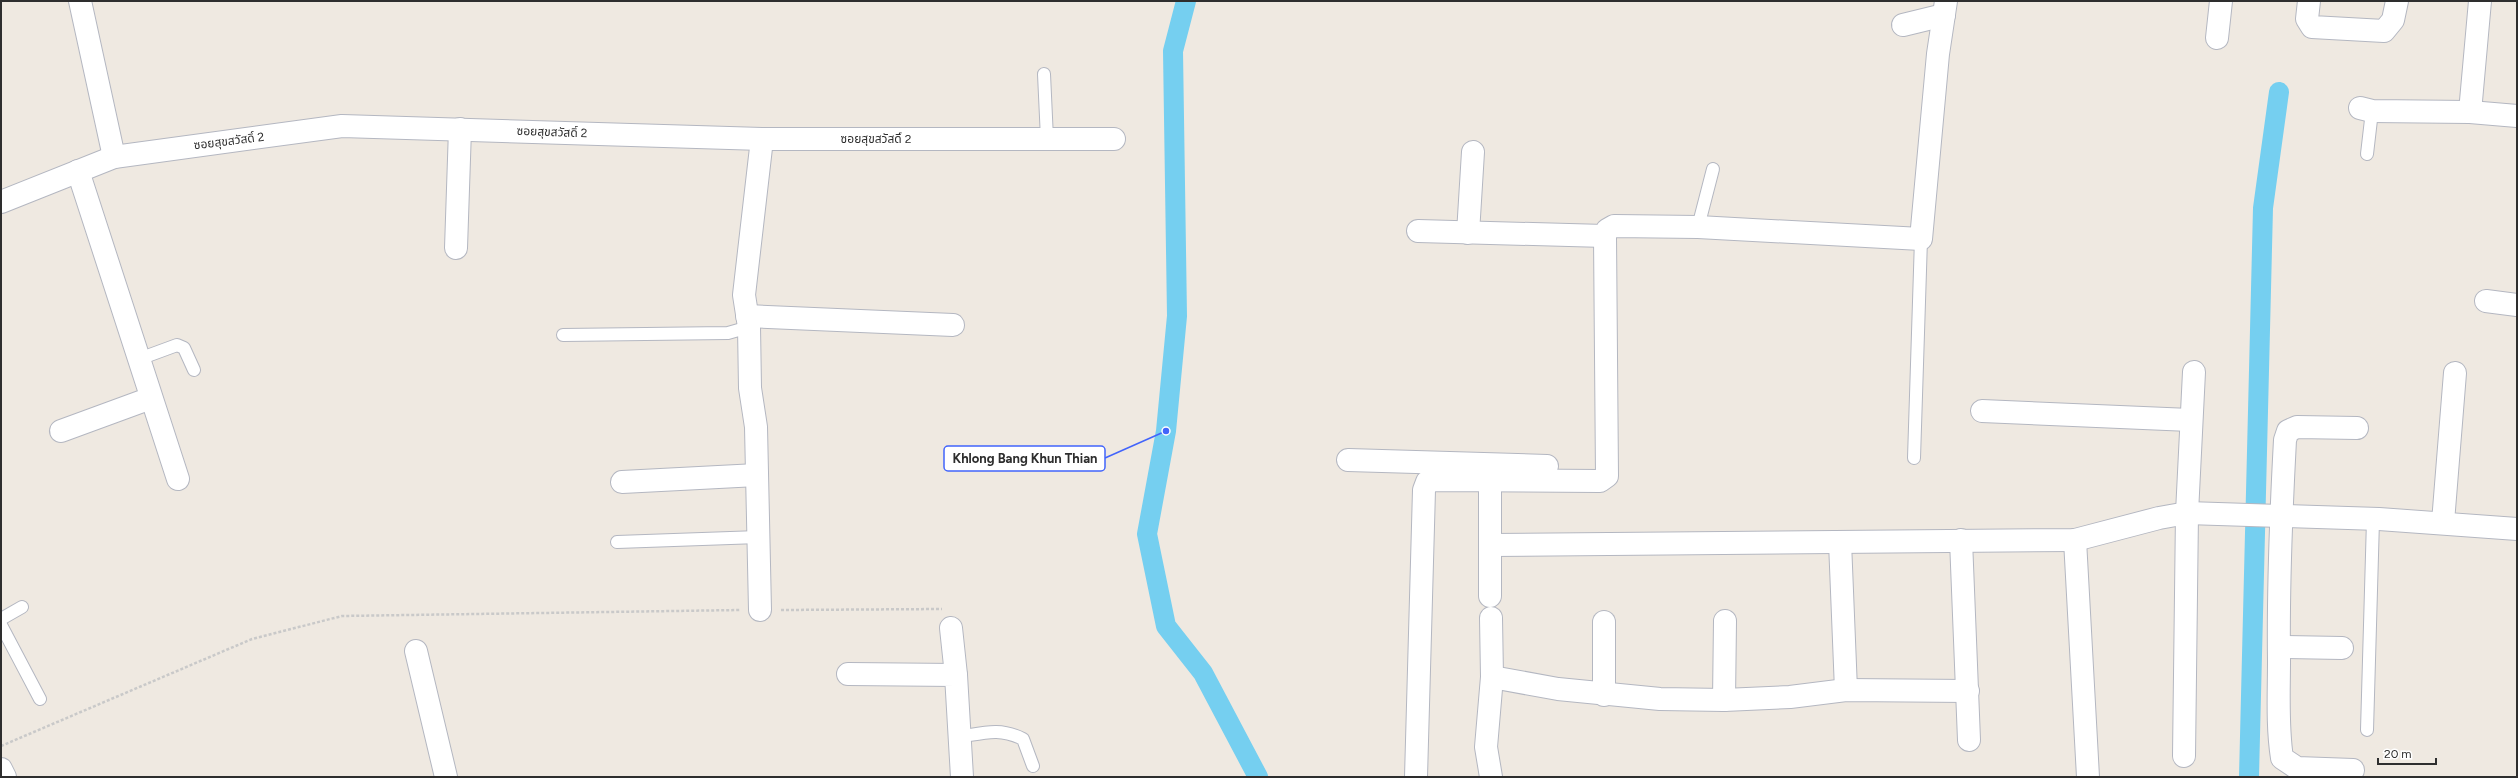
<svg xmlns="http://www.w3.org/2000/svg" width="2518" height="778" viewBox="0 0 2518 778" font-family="Figtree,'Noto Sans Thai',sans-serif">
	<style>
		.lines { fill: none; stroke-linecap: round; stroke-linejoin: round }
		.canal { stroke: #75cff0; stroke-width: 20 }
		.service-casing { stroke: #b4b7c1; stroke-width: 14 }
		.minor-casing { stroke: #b4b7c1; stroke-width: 24 }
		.path { stroke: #c9c9c9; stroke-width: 2.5; stroke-dasharray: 3 2; stroke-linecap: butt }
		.service { stroke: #fff; stroke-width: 12 }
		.minor { stroke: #fff; stroke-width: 22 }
		.labels { text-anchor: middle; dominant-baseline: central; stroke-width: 3.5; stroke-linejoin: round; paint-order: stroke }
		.street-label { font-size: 12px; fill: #2e2e2e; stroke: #fff }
		.leader { fill: none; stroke: #4264fb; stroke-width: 1.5 }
		.callout-dot { fill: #4264fb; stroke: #fff; stroke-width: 1.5 }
		.callout { fill: #fff; stroke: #4264fb; stroke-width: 1.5 }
		.callout-label { font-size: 13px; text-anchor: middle; font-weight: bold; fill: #2e2e2e }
	</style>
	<rect width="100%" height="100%" fill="#efe9e1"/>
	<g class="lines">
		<g class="canal">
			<path d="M1186,1L1173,51L1177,316L1166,431L1147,534L1166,626L1203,673L1258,777"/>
			<path d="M2249,777L2263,208L2279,92"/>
		</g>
		<g class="service-casing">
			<g id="service">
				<path d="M1044,74L1047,139"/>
				<path d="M2367,154L2372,111"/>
				<path d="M1698,227L1713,169"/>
				<path d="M563,335L728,333L749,327"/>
				<path d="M139,359L177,345L184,348L194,370"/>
				<path d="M1914,458L1921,239"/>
				<path d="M617,542L759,537"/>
				<path d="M1,619L22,607"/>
				<path d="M1,625L40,699"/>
				<path d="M2367,730L2373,520"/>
				<path d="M959,737C984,733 999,727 1023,739L1033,766"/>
			</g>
		</g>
		<g class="minor-casing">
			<g id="minor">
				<path d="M80,1L114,157"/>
				<path d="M2309,1L2307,19L2312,27L2384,31L2393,20L2397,1"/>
				<path d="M1903,25L1944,15"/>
				<path d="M2217,38L2221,1"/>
				<path d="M2360,108L2372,111L2470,112L2517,116"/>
				<path d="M2470,112L2480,1"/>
				<path d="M78,171L178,479"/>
				<path d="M1,202L114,157L342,126L762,139H1114"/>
				<path d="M1418,231L1605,236"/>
				<path d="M1468,233L1473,152"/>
				<path d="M456,248L460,129"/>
				<path d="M2486,301L2517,305"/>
				<path d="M747,316L953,325"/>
				<path d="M1982,411L2190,420"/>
				<path d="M61,431L151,398"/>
				<path d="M1348,460L1547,466"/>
				<path d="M622,482L757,475"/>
				<path d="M2443,522L2455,373"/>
				<path d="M1961,540L1969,740"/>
				<path d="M2075,540L2088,777"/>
				<path d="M1840,542L1846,690"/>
				<path d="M1491,545L2075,540L2159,518L2187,513L2379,519L2517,529"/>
				<path d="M1490,596V492"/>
				<path d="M760,610L756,427L750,388L749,327L744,295L762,139"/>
				<path d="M951,628L956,675"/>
				<path d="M2279,647L2342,648"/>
				<path d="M416,651L446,777"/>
				<path d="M848,674L956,675L962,777"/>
				<path d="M1492,677L1558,689L1660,699L1724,700L1790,697L1846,690L1968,691"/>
				<path d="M1604,695V622"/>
				<path d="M1724,700L1725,621"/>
				<path d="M2184,756L2187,513L2194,372"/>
				<path d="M1,769L5,777"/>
				<path d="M2353,770L2297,768L2282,758C2277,726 2279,693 2279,661C2278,588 2281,514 2285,440L2288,431L2297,427L2357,428"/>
				<path d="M1416,777L1424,490L1427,482L1435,480L1600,481L1607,476L1605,236L1607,230L1614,226L1698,227L1921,239L1938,54L1946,1"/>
				<path d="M1491,777L1486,747L1492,677L1491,618"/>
			</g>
		</g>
		<g class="path">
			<path d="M781,610L942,609"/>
			<path d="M1,746L252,639L342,616L740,610"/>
		</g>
		<use href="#service" class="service"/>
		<use href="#minor" class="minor"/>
	</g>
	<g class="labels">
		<g class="street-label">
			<text transform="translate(552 132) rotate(2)">ซอยสุขสวัสดิ์ 2</text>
			<text x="876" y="139">ซอยสุขสวัสดิ์ 2</text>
			<text transform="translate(229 141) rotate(-7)">ซอยสุขสวัสดิ์ 2</text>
		</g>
	</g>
	<path class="leader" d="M1166 431L1105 458"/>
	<circle class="callout-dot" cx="1166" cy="431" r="4"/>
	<rect class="callout" x="944" y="446" width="161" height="25" rx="4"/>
	<g class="callout-label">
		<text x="1025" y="463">Khlong Bang Khun Thian</text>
	</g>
	<rect width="2518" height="778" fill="none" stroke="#2e2e2e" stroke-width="4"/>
	<path d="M2378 758v6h58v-6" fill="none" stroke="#2e2e2e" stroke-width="2"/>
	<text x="2384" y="758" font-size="12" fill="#2e2e2e" stroke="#ffffff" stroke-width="3" paint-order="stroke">20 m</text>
</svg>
